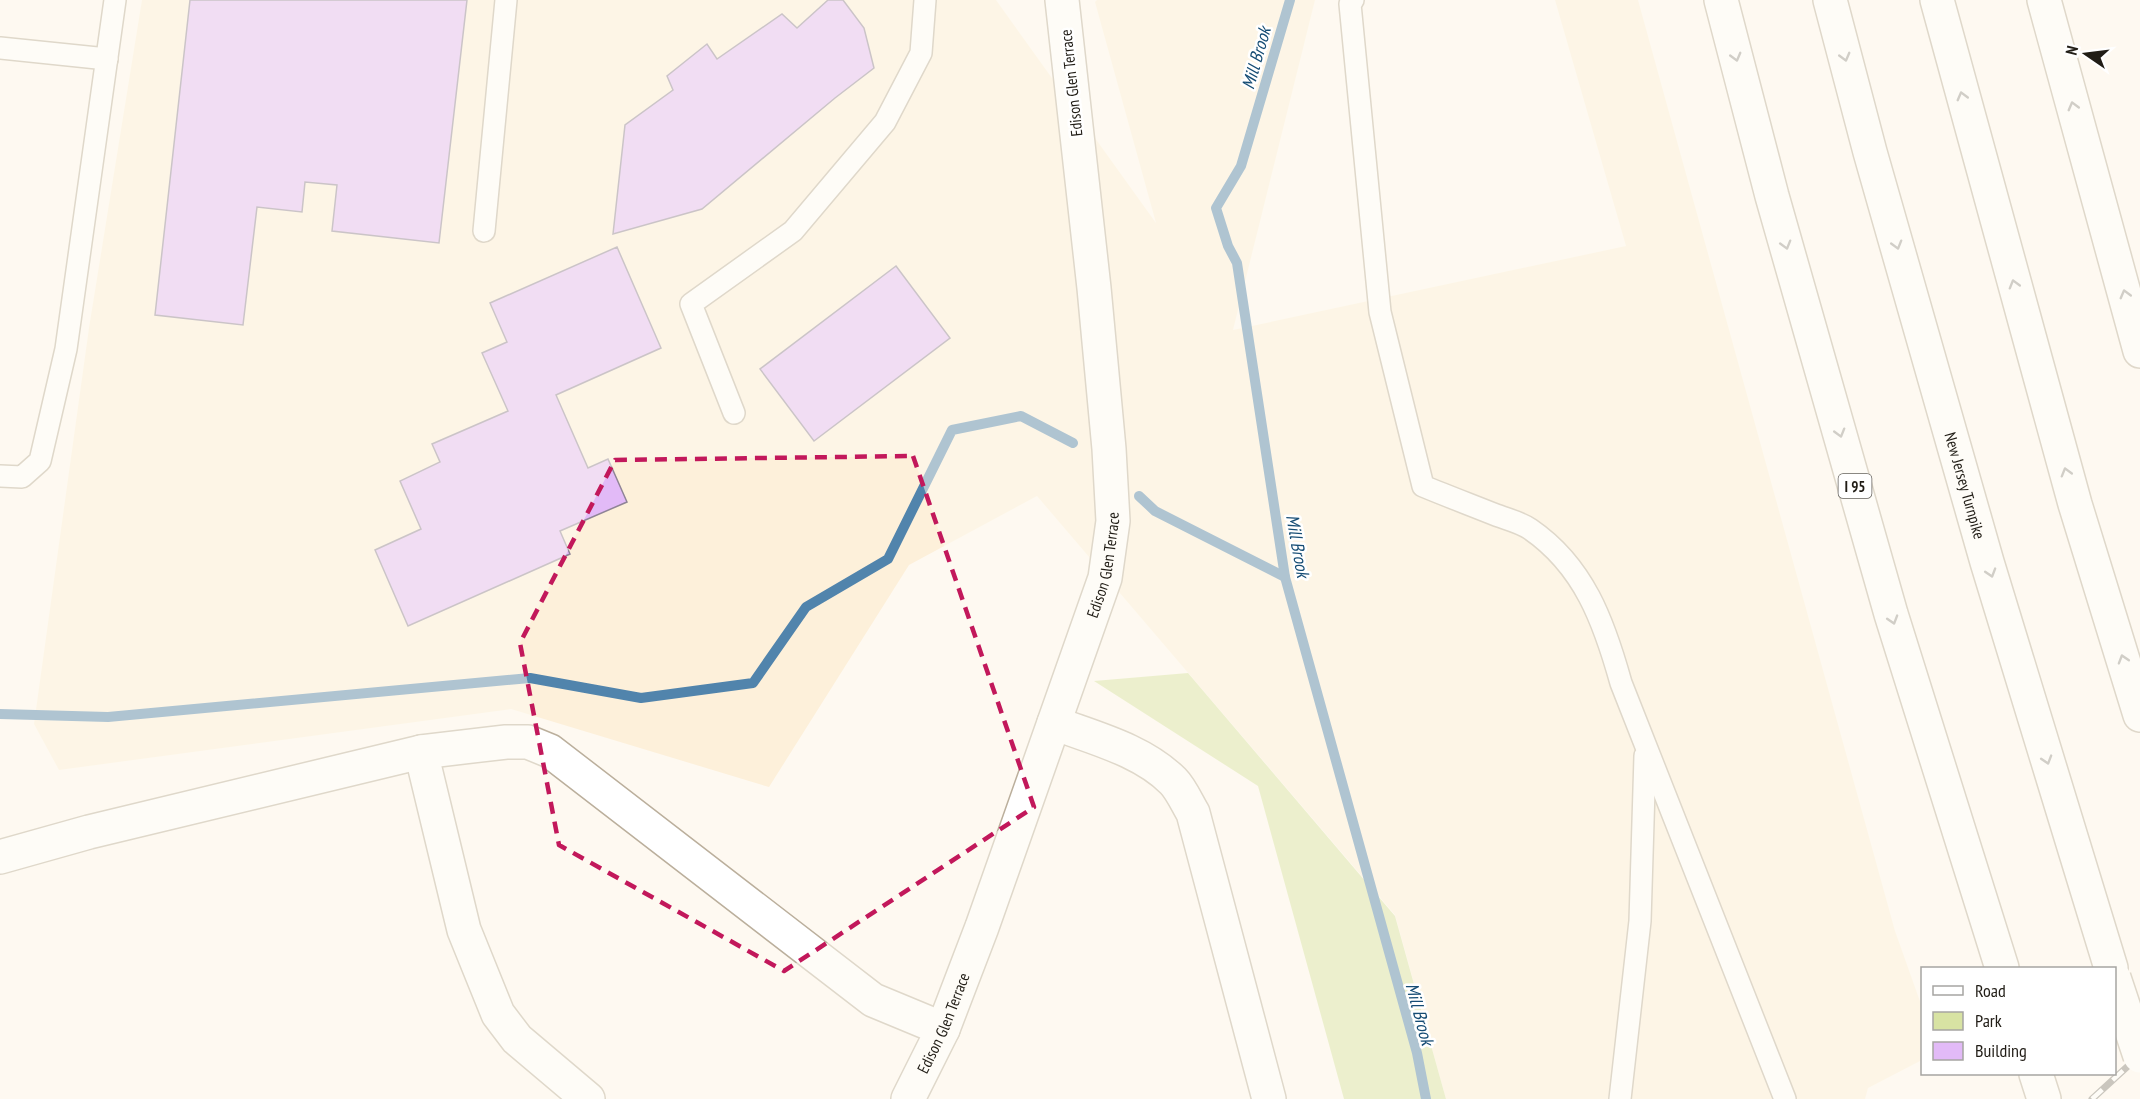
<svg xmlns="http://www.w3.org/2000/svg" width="2140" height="1099" viewBox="0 0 2140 1099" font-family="'PT Sans Narrow',sans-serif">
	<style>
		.built { fill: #fdf0da }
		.green { fill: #d8e3a3 }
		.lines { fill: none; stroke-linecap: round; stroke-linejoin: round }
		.stream { stroke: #5184ac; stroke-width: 10 }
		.building { fill: #e2baf7; stroke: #8f8496; stroke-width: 1.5 }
		.lane-casing { stroke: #bbaf9c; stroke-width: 24 }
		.street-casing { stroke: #bbaf9c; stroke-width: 36 }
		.highway-casing { stroke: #bbaf9c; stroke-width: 36 }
		.lane { stroke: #fff; stroke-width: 21 }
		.street { stroke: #fff; stroke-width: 33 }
		.highway { stroke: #fff; stroke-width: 33 }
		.rail-casing { stroke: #8d8881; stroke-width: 7 }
		.rail { stroke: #fff; stroke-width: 4.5; stroke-dasharray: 14; stroke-linecap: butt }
		.highway-bridge-casing { stroke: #bbaf9c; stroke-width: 36; stroke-linecap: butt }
		.highway-bridge { stroke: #fff; stroke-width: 33 }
		.oneway { stroke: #9b9996 }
		.marked { fill: none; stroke: #c2185b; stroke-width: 4.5; stroke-dasharray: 12 8; stroke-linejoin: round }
		.labels { text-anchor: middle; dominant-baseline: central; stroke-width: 5; stroke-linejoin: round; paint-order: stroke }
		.shield { fill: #fff; stroke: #64615c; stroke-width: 1.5 }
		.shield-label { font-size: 15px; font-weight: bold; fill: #211d16 }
		.street-label { font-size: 16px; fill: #211d16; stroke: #fff }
		.water-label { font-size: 18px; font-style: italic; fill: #154c74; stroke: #fff }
	</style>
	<rect width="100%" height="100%" fill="#fef9f1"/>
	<path class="built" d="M142,0H996L1156,223L1095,2L1097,0H1315L1233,330L1626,246L1555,0H1638L1895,931L1922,1007V1060L1868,1088L1865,1099H1446L1395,915L1037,496L909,565L769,787L511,709L59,770L34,724L89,328Z"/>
	<path class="green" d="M1188,673L1395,916L1446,1099H1344L1258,786L1094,681Z"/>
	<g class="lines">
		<g class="stream">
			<path d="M1290,0L1241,166L1216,208L1228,246L1237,263L1285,577L1417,1053L1426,1099"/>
			<path d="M1139,496L1155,511L1285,577"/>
			<path d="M0,714L108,717L530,678L641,698L753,683L806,607L888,559L952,430L1021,416L1073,443"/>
		</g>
	</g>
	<g class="building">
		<path d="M190,0H467L439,243L332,231L337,185L305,182L302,212L257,207L243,325L155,315Z"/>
		<path d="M828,0H843L864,28L874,68L835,98L702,209L613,234L625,125L673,90L667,76L707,44L717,59L782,14L797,28Z"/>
		<path d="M617,247L661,348L556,395L588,468L608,459L627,502L560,531L570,554L408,626L375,550L421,529L400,481L440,462L432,444L508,411L482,353L507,342L490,303Z"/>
		<path d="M896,266L950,338L814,441L760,369Z"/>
	</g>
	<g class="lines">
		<g class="lane-casing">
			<g id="lane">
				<path d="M1353,0L1350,4L1380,312L1423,486C1447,496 1471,505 1496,515C1506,519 1520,522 1530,529C1584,566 1604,622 1621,683L1785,1099"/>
				<path d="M0,48L107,59"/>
				<path d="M484,231L506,0"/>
				<path d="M734,413L691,304L793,231L885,122L921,53L925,0"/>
				<path d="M0,476L22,477L40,461L66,349L115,0"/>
				<path d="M1620,1099L1640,921L1645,756"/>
			</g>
		</g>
		<g class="street-casing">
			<g id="street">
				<path d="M1054,723C1094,738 1142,750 1173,781C1181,789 1187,803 1193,813L1269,1099"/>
				<path d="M421,752L464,930L498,1014L517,1039L588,1099"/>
				<path d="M0,857L89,832L421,752L506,742H528L550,751L873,1000L943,1029"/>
				<path id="s1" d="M908,1099L943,1029L982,927L1105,578L1113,521L1109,449L1094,288L1062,0"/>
			</g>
		</g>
		<g class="highway-casing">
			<g id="highway">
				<path d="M1721,0L1772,196L1891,614L2002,968"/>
				<path id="s2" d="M1830,0L1870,152L1987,562L2111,968"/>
				<path d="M1937,0L2075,504L2140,715"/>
				<path d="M2044,0L2140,351"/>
				<path d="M2036,1074L2044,1099"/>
			</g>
		</g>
		<use href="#lane" class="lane"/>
		<use href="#street" class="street"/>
		<use href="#highway" class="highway"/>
		<g class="rail-casing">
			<path id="rail" d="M2092,1099L2140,1055"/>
		</g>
		<use href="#rail" class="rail"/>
		<g class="highway-bridge-casing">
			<path id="highway-bridge" d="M2114,978L2140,1056"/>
		</g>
		<use href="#highway-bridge" class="highway-bridge"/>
	</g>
	<defs><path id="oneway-chevron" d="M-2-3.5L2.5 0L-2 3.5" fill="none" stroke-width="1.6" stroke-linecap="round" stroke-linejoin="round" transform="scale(1.5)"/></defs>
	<g class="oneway">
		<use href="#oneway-chevron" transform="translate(1736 57) rotate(75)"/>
		<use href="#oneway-chevron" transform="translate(1845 57) rotate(75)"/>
		<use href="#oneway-chevron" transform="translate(1962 96) rotate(-105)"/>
		<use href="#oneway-chevron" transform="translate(2073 106) rotate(-105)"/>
		<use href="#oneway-chevron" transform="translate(1786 245) rotate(74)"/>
		<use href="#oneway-chevron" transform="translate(1897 245) rotate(74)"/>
		<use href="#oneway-chevron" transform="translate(2014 284) rotate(-106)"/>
		<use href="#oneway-chevron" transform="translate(2125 294) rotate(-105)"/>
		<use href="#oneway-chevron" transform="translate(1840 433) rotate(74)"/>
		<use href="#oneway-chevron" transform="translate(2066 472) rotate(-106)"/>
		<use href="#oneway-chevron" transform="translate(1991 573) rotate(73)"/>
		<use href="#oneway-chevron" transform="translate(1893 620) rotate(73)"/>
		<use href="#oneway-chevron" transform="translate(2123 659) rotate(-107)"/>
		<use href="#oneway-chevron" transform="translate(2047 760) rotate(73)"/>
	</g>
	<path d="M0 0H2140V1099H0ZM913,456L1034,807L784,971L559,845L520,643L615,460Z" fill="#fef9f1" fill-opacity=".55" fill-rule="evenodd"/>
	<path class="marked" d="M913,456L1034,807L784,971L559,845L520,643L615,460Z"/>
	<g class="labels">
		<rect class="shield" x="1838.5" y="474" width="33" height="24" rx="4.5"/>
		<g class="shield-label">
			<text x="1855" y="486">I 95</text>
		</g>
		<g class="street-label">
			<text transform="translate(1071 83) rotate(-96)">Edison Glen Terrace</text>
			<text stroke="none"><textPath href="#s2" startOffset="504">New Jersey Turnpike</textPath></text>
			<text stroke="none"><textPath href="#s1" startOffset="570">Edison Glen Terrace</textPath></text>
			<text stroke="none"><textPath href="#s1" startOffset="84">Edison Glen Terrace</textPath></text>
		</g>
		<g class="water-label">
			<text transform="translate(1256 58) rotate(-74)">Mill Brook</text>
			<text transform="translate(1298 546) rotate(80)">Mill Brook</text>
			<text transform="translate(1420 1014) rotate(75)">Mill Brook</text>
		</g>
	</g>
	<rect x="1921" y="967" width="195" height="108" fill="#ffffff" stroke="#a6a5a2" stroke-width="1.5"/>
	<rect x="1933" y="986" width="30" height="9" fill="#ffffff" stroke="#a6a5a2" stroke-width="1.5"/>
	<text x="1975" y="997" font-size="18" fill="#211d16">Road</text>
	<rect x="1933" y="1012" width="30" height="18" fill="#d8e3a3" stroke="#a6a5a2" stroke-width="1.5"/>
	<text x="1975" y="1027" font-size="18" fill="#211d16">Park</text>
	<rect x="1933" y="1042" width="30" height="18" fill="#e2baf7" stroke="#a6a5a2" stroke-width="1.5"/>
	<text x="1975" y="1057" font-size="18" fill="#211d16">Building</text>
	<g transform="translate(2086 54) rotate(284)" stroke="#ffffff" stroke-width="4.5" paint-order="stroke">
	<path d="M0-4.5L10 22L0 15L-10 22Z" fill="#211d16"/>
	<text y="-9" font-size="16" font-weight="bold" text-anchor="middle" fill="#211d16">N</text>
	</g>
</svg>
